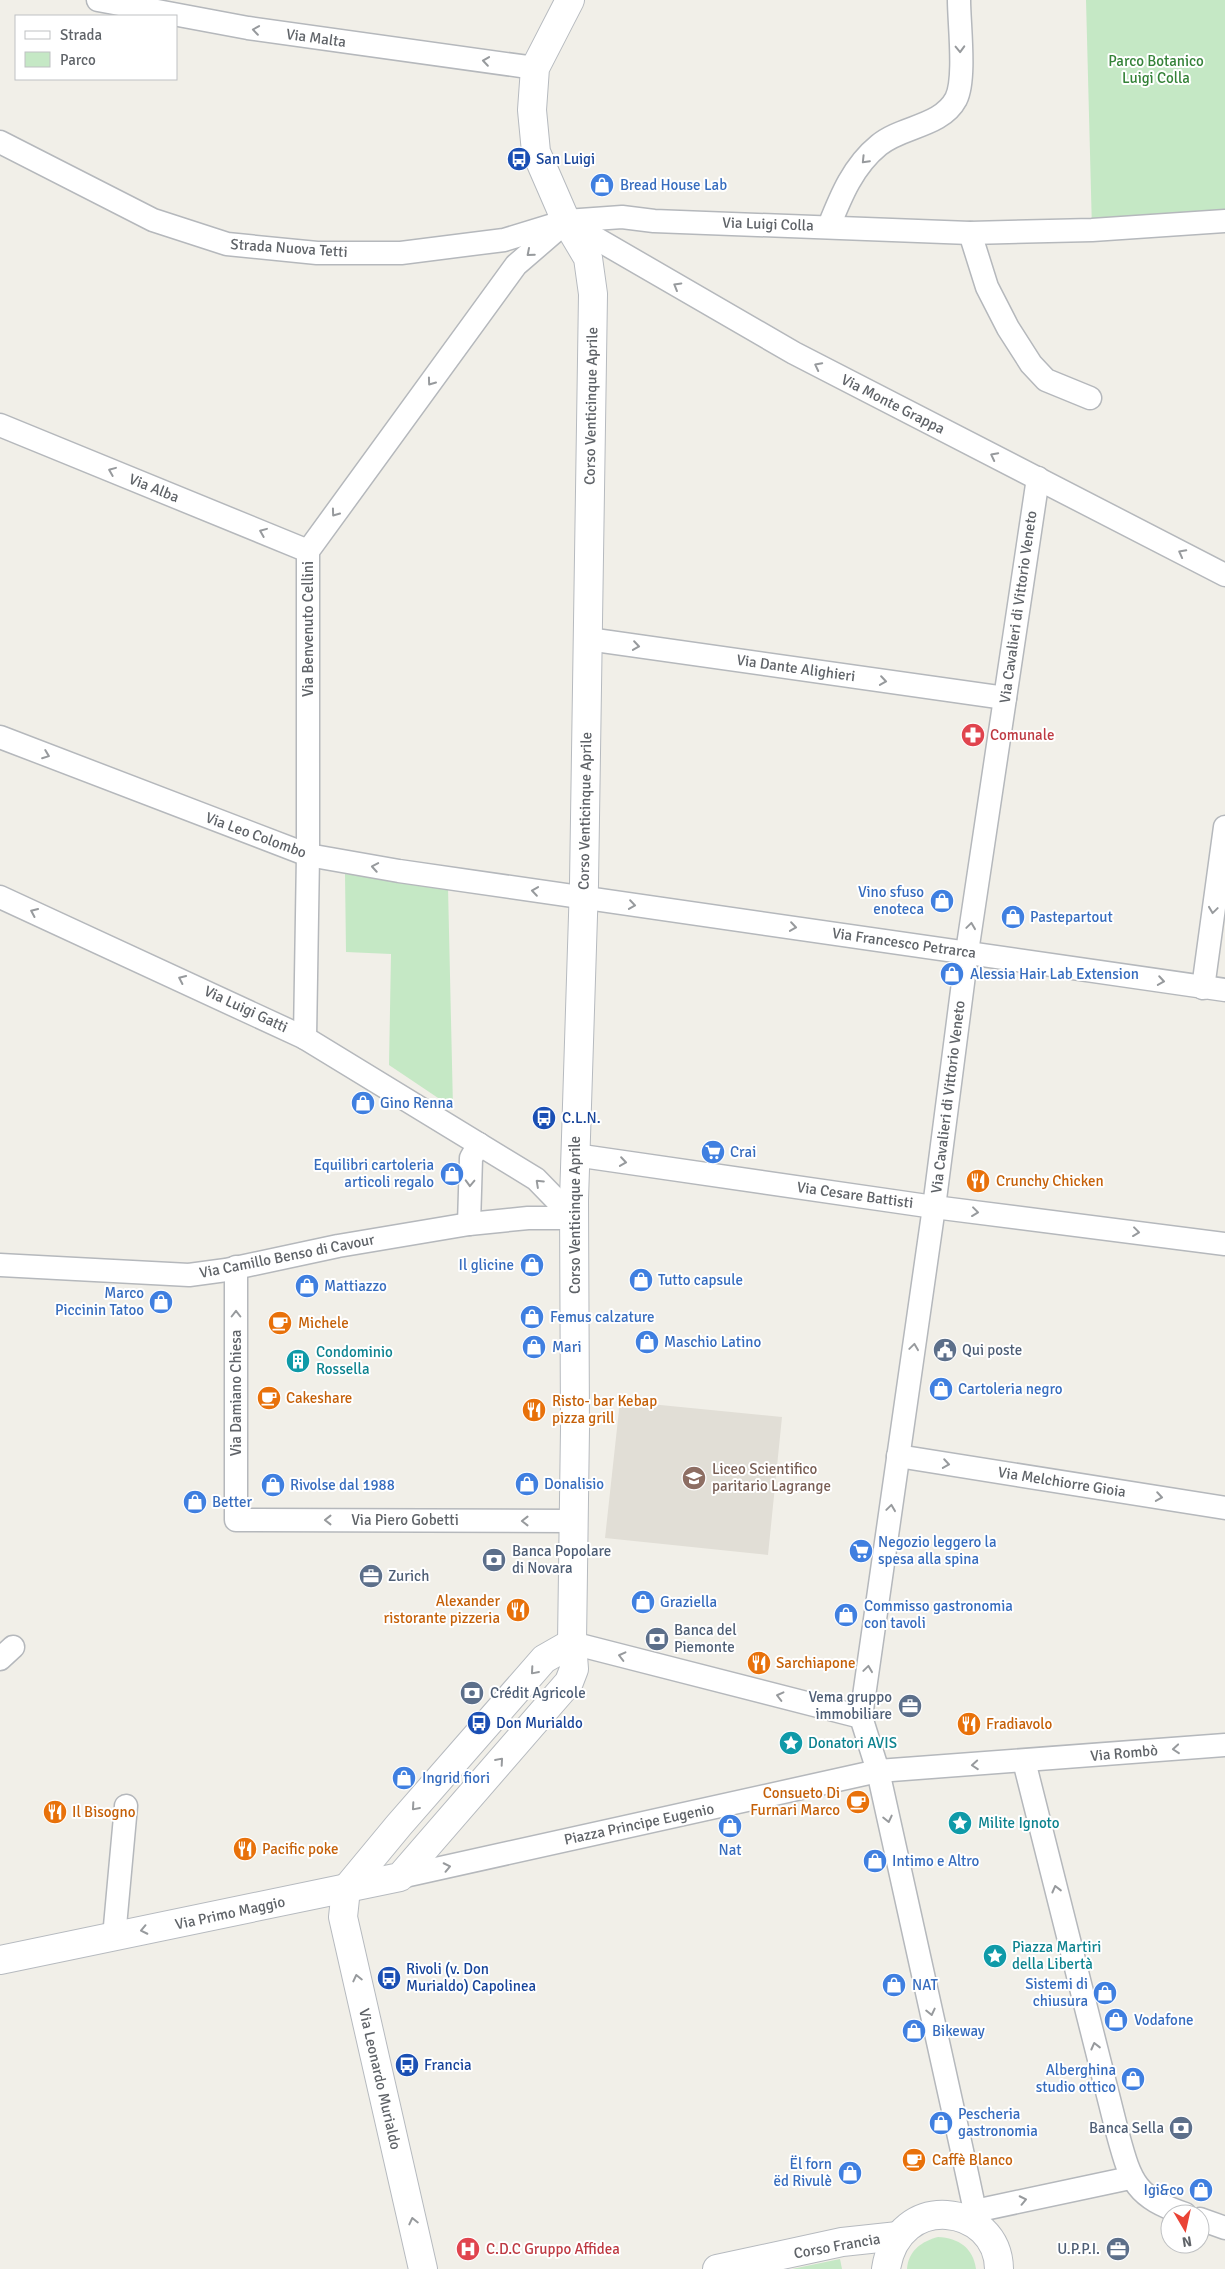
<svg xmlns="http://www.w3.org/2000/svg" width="1225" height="2269" viewBox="0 0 1225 2269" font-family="Signika,sans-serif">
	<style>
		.education { fill: #e1ded6 }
		.green { fill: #c5e8c5 }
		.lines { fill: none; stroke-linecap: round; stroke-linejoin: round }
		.street-casing { stroke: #b5b8bc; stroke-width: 25 }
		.secondary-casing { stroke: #b6babf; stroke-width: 30 }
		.street { stroke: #fff; stroke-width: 22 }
		.secondary { stroke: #fff; stroke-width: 28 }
		.oneway { stroke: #979a9d }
		.labels { text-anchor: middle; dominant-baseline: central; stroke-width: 4; stroke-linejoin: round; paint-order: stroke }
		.street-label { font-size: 15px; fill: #5f6368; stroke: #fff }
		.park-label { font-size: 15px; fill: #348238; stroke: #fff }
		.transit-label { font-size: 15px; fill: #164399; stroke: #fff; text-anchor: start }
		.shop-label { font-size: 15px; fill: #366cbe; stroke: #fff; text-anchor: start }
		.health-label { font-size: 15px; fill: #be3a42; stroke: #fff; text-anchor: start }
		.food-label { font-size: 15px; fill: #c56008; stroke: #fff; text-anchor: start }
		.service-label { font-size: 15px; fill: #4e5e75; stroke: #fff; text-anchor: start }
		.culture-label { font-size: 15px; fill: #0d838f; stroke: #fff; text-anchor: start }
		.education-label { font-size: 15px; fill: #785e54; stroke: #fff; text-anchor: start }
	</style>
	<rect width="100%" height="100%" fill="#f1efe8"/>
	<path class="education" d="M620,1401L782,1417L768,1555L605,1538Z"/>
	<g class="green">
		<path d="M1086,0H1225V214L1092,230Z"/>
		<path d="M345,874L448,887L453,1108L389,1065L391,954L346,952Z"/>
		<path d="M938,2237C959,2238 973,2248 976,2269H907C908,2251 922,2241 938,2237Z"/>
		<path d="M840,2259L842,2269H792Z"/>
	</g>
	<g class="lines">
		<g class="street-casing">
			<g id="street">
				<path d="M98,0L248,28L535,68"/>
				<path d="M0,142L153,220L227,244L317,253H401L504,240L566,221L622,217L654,221L970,233L1092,230L1225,221"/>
				<path d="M566,221L794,353L1225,575"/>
				<path d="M829,226C841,196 853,166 879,145C902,126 941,127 956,99C966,79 959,24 959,0"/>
				<path d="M970,233L987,287L1008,328L1031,364L1046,380L1090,398"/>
				<path d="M0,425L308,551"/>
				<path d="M588,639L1005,698"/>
				<path d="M0,737L308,855L399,871L1225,990"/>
				<path d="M0,897L305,1038L536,1179L574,1218"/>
				<path d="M1203,988L1225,827"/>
				<path d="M305,1038L308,855V551L516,265L560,227"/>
				<path d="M575,1155L934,1207L1225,1244"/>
				<path d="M469,1224L471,1158L479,1144"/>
				<path d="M0,1265L189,1275L226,1270L338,1246L469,1224L528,1218H574"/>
				<path d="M236,1267V1520L574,1521"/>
				<path d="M898,1456L1225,1508"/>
				<path d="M572,1643L861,1717"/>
				<path d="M0,1659L13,1647"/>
				<path d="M1024,1761L1118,2135C1131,2183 1136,2197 1185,2214"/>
				<path d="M400,1877L878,1771L1225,1745"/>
				<path d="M114,1937L126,1806"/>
				<path d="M975,2211L1130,2178"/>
				<path d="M1200,2219L1225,2228"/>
				<path d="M971,2221L975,2211L963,2155L878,1771L861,1717L934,1207L967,952L1038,478"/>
			</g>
		</g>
		<g class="secondary-casing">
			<g id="secondary">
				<path d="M346,1889L343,1917L423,2269"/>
				<path d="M346,1889L399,1825L544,1659L572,1643"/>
				<path d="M0,1960L400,1877L569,1682L574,1669L572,1643L575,1428L574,1200L584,884L593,294L588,258L566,221L536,152L532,110L535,68L570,0"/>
				<path d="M717,2269L842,2242L898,2236"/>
				<path d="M886,2269C898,2190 998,2204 999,2269"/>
			</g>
		</g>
		<use href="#street" class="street"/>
		<use href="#secondary" class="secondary"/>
	</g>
	<defs><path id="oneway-chevron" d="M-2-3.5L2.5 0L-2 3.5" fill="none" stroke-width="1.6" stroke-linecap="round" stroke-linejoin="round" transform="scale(1.25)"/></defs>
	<g class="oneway">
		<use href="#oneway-chevron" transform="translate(256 30) rotate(-172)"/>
		<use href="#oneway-chevron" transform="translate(960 49) rotate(88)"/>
		<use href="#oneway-chevron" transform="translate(486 61) rotate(-172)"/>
		<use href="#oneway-chevron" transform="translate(865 160) rotate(134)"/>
		<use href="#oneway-chevron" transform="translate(530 253) rotate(139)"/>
		<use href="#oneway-chevron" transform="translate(677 286) rotate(-150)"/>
		<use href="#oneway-chevron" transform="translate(818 366) rotate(-153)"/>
		<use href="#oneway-chevron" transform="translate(431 382) rotate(126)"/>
		<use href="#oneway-chevron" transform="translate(994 456) rotate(-153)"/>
		<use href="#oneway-chevron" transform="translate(112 471) rotate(-158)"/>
		<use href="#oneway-chevron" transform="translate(335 513) rotate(126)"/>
		<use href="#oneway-chevron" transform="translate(263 532) rotate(-158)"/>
		<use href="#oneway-chevron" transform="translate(1182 553) rotate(-152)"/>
		<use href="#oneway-chevron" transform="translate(636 646) rotate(8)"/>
		<use href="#oneway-chevron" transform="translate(883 681) rotate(8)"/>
		<use href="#oneway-chevron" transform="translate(46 755) rotate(21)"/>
		<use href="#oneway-chevron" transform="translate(375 867) rotate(-170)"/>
		<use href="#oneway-chevron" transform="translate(535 891) rotate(-172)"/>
		<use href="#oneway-chevron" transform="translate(632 905) rotate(8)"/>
		<use href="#oneway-chevron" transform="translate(1213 910) rotate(98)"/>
		<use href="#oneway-chevron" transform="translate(34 912) rotate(-156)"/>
		<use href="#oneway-chevron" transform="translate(971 926) rotate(-82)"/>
		<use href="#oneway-chevron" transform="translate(793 927) rotate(8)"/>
		<use href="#oneway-chevron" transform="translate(182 979) rotate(-155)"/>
		<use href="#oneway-chevron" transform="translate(1161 981) rotate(9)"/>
		<use href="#oneway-chevron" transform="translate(623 1162) rotate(8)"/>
		<use href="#oneway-chevron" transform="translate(470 1183) rotate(92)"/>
		<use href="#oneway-chevron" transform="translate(539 1183) rotate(-137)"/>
		<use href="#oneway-chevron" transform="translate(975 1212) rotate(7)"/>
		<use href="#oneway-chevron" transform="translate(1136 1232) rotate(7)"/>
		<use href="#oneway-chevron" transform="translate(236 1314) rotate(-90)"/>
		<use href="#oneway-chevron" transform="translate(914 1347) rotate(-82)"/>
		<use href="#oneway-chevron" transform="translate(946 1464) rotate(9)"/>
		<use href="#oneway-chevron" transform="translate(1159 1497) rotate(9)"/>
		<use href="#oneway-chevron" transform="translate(891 1508) rotate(-82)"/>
		<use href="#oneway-chevron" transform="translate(328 1520) rotate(-180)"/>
		<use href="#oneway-chevron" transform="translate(525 1521) rotate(-180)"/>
		<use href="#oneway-chevron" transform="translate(622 1656) rotate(-166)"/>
		<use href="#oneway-chevron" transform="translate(868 1669) rotate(-82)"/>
		<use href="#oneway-chevron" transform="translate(534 1671) rotate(131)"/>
		<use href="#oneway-chevron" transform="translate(780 1696) rotate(-166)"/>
		<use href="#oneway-chevron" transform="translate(1176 1749) rotate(175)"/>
		<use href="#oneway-chevron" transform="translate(500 1761) rotate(-49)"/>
		<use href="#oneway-chevron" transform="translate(975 1765) rotate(176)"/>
		<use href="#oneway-chevron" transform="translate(415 1807) rotate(131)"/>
		<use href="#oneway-chevron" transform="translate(888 1819) rotate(77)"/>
		<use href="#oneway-chevron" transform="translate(447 1867) rotate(-12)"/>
		<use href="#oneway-chevron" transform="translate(1056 1889) rotate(-104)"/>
		<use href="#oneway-chevron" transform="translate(144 1930) rotate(168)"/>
		<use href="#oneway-chevron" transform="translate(357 1978) rotate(-103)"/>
		<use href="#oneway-chevron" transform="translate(931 2012) rotate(77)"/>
		<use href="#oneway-chevron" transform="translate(1095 2046) rotate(-104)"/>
		<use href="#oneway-chevron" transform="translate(1023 2200) rotate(-12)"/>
		<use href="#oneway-chevron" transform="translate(413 2221) rotate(-103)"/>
	</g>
	<defs>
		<g id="bus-disc" transform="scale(1.25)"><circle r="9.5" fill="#1a4fb4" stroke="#fff"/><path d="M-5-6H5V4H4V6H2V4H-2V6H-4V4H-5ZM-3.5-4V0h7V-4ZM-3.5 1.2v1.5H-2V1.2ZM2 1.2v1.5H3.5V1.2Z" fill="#fff"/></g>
		<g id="shop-disc" transform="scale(1.25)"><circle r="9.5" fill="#3f7fe0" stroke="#fff"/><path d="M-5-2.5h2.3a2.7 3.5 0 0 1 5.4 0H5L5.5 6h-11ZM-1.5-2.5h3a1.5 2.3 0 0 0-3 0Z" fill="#fff"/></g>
		<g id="pharmacy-disc" transform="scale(1.25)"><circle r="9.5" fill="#e0444e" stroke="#fff"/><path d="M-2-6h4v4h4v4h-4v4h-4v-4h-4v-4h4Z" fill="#fff"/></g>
		<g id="supermarket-disc" transform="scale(1.25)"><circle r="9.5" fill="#3f7fe0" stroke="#fff"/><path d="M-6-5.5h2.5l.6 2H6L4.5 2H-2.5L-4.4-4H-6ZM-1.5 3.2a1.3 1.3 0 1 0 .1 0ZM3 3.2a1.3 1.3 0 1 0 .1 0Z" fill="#fff"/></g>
		<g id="restaurant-disc" transform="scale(1.25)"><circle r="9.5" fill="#e8710a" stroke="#fff"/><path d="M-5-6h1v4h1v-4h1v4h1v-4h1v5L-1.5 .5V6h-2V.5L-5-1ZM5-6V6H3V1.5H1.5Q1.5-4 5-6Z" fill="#fff"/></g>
		<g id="cafe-disc" transform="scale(1.25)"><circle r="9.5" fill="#e8710a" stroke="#fff"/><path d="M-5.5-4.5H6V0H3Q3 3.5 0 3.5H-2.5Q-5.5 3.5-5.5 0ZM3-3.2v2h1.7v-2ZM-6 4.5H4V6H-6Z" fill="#fff"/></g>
		<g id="civic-disc" transform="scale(1.25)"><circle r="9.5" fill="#5c6f8a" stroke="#fff"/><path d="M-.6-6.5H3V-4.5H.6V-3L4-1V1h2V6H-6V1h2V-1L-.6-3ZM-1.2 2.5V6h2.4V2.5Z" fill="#fff"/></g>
		<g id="building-disc" transform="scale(1.25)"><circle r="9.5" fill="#0f9aa8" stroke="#fff"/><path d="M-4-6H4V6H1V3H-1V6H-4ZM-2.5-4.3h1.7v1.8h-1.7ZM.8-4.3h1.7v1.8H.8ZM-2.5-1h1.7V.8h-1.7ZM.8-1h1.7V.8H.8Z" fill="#fff"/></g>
		<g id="school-disc" transform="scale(1.25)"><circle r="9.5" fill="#8d6e63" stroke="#fff"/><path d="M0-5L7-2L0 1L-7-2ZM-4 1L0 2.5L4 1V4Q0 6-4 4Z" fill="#fff"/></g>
		<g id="bank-disc" transform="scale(1.25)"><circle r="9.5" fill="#5c6f8a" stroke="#fff"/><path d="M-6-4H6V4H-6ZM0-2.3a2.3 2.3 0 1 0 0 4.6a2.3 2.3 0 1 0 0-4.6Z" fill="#fff"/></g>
		<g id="office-disc" transform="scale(1.25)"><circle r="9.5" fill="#5c6f8a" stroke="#fff"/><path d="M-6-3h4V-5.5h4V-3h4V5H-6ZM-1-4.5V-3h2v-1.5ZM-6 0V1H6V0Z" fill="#fff"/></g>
		<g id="sight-disc" transform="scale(1.25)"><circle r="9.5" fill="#0f9aa8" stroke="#fff"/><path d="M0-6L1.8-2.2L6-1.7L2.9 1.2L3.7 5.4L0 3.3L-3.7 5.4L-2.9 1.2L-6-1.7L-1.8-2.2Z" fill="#fff"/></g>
		<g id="hospital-disc" transform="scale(1.25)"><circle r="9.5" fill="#e0444e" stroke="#fff"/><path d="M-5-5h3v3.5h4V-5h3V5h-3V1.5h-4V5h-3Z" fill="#fff"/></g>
	</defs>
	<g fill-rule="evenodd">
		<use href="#bus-disc" x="519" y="159"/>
		<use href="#shop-disc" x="602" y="185"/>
		<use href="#pharmacy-disc" x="973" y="735"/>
		<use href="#shop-disc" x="942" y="901"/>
		<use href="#shop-disc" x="1013" y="917"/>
		<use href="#shop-disc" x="952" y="974"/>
		<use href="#shop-disc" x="363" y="1103"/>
		<use href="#bus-disc" x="544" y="1118"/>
		<use href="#supermarket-disc" x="713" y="1152"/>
		<use href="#shop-disc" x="452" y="1174"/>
		<use href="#restaurant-disc" x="978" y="1181"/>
		<use href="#shop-disc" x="532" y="1265"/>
		<use href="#shop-disc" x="641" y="1280"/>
		<use href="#shop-disc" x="307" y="1286"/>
		<use href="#shop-disc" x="161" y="1302"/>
		<use href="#shop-disc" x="532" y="1317"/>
		<use href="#cafe-disc" x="280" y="1323"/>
		<use href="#shop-disc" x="647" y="1342"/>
		<use href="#shop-disc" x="534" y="1347"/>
		<use href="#civic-disc" x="945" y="1350"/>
		<use href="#building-disc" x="298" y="1361"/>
		<use href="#shop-disc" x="941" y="1389"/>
		<use href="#cafe-disc" x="269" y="1398"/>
		<use href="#restaurant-disc" x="534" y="1410"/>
		<use href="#school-disc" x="694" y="1478"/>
		<use href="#shop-disc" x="527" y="1484"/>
		<use href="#shop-disc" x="273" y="1485"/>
		<use href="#shop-disc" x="195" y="1502"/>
		<use href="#supermarket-disc" x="861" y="1551"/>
		<use href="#bank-disc" x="494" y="1560"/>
		<use href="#office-disc" x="371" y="1576"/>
		<use href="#shop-disc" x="643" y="1602"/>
		<use href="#restaurant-disc" x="518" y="1610"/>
		<use href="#shop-disc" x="846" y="1615"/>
		<use href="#bank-disc" x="657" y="1639"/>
		<use href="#restaurant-disc" x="759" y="1663"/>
		<use href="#bank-disc" x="472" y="1693"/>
		<use href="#office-disc" x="910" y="1706"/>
		<use href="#bus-disc" x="479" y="1723"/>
		<use href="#restaurant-disc" x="969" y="1724"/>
		<use href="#sight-disc" x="791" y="1743"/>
		<use href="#shop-disc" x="404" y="1778"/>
		<use href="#cafe-disc" x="858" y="1802"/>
		<use href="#restaurant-disc" x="55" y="1812"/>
		<use href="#sight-disc" x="960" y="1823"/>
		<use href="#shop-disc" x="730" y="1826"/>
		<use href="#restaurant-disc" x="245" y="1849"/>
		<use href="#shop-disc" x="875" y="1861"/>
		<use href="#sight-disc" x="995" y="1956"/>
		<use href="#bus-disc" x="389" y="1978"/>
		<use href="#shop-disc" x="894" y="1985"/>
		<use href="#shop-disc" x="1105" y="1993"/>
		<use href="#shop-disc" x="1116" y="2020"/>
		<use href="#shop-disc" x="914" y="2031"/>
		<use href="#bus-disc" x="407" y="2065"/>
		<use href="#shop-disc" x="1133" y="2079"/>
		<use href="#shop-disc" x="941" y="2123"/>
		<use href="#bank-disc" x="1181" y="2128"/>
		<use href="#cafe-disc" x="914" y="2160"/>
		<use href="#shop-disc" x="850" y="2173"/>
		<use href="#shop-disc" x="1201" y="2190"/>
		<use href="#hospital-disc" x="468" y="2249"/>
		<use href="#office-disc" x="1118" y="2249"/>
	</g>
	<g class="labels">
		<g class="street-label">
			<text transform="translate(316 38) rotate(8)">Via Malta</text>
			<text transform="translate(768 224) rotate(2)">Via Luigi Colla</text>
			<text transform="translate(289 248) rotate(4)">Strada Nuova Tetti</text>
			<text transform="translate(893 404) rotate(27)">Via Monte Grappa</text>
			<text transform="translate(591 406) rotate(-89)">Corso Venticinque Aprile</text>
			<text transform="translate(154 488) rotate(22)">Via Alba</text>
			<text transform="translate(1018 607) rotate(-82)">Via Cavalieri di Vittorio Veneto</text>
			<text transform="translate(308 629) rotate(-90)">Via Benvenuto Cellini</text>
			<text transform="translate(796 668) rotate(8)">Via Dante Alighieri</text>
			<text transform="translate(585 811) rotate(-89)">Corso Venticinque Aprile</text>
			<text transform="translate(256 835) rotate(20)">Via Leo Colombo</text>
			<text transform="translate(904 943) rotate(8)">Via Francesco Petrarca</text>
			<text transform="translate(246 1009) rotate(25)">Via Luigi Gatti</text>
			<text transform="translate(948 1097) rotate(-83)">Via Cavalieri di Vittorio Veneto</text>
			<text transform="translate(855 1195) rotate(8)">Via Cesare Battisti</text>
			<text transform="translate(575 1215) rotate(-90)">Corso Venticinque Aprile</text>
			<text transform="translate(287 1256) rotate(-11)">Via Camillo Benso di Cavour</text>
			<text transform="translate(236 1393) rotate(-90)">Via Damiano Chiesa</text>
			<text transform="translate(1062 1482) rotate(9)">Via Melchiorre Gioia</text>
			<text x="405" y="1520">Via Piero Gobetti</text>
			<text transform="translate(1124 1753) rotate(-5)">Via Rombò</text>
			<text transform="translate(639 1824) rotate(-12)">Piazza Principe Eugenio</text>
			<text transform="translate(230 1913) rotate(-12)">Via Primo Maggio</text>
			<text transform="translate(380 2079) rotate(77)">Via Leonardo Murialdo</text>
			<text transform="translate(837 2246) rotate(-10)">Corso Francia</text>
		</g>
		<g class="park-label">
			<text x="1156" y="61">Parco Botanico<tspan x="1156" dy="17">Luigi Colla</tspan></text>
		</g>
		<g class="transit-label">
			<text x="536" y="159">San Luigi</text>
			<text x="562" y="1118">C.L.N.</text>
			<text x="496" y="1723">Don Murialdo</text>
			<text x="406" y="1969">Rivoli (v. Don<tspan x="406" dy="17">Murialdo) Capolinea</tspan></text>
			<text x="424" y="2065">Francia</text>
		</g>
		<g class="shop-label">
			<text x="620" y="185">Bread House Lab</text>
			<text x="924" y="892" text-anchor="end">Vino sfuso<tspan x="924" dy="17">enoteca</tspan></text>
			<text x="1030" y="917">Pastepartout</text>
			<text x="970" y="974">Alessia Hair Lab Extension</text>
			<text x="380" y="1103">Gino Renna</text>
			<text x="730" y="1152">Crai</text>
			<text x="434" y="1165" text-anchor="end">Equilibri cartoleria<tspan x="434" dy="17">articoli regalo</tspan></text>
			<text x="514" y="1265" text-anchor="end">Il glicine</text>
			<text x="658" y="1280">Tutto capsule</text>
			<text x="324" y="1286">Mattiazzo</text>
			<text x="144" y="1293" text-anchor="end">Marco<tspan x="144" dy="17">Piccinin Tatoo</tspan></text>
			<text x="550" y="1317">Femus calzature</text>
			<text x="664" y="1342">Maschio Latino</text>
			<text x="552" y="1347">Mari</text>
			<text x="958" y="1389">Cartoleria negro</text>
			<text x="544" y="1484">Donalisio</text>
			<text x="290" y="1485">Rivolse dal 1988</text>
			<text x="212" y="1502">Better</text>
			<text x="878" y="1542">Negozio leggero la<tspan x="878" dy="17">spesa alla spina</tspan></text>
			<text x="660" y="1602">Graziella</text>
			<text x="864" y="1606">Commisso gastronomia<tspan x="864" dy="17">con tavoli</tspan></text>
			<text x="422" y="1778">Ingrid fiori</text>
			<text x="730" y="1850" text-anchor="middle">Nat</text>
			<text x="892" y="1861">Intimo e Altro</text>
			<text x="1088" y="1984" text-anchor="end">Sistemi di<tspan x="1088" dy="17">chiusura</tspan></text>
			<text x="912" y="1985">NAT</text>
			<text x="1134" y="2020">Vodafone</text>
			<text x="932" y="2031">Bikeway</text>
			<text x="1116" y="2070" text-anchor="end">Alberghina<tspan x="1116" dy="17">studio ottico</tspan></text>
			<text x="958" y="2114">Pescheria<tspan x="958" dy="17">gastronomia</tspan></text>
			<text x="832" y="2164" text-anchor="end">Ël forn<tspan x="832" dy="17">ëd Rivulè</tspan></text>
			<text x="1184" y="2190" text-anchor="end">Igi&amp;co</text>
		</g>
		<g class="health-label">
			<text x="990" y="735">Comunale</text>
			<text x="486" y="2249">C.D.C Gruppo Affidea</text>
		</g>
		<g class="food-label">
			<text x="996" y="1181">Crunchy Chicken</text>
			<text x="298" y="1323">Michele</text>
			<text x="286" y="1398">Cakeshare</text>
			<text x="552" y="1401">Risto- bar Kebap<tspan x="552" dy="17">pizza grill</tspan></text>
			<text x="500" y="1601" text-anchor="end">Alexander<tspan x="500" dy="17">ristorante pizzeria</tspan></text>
			<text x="776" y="1663">Sarchiapone</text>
			<text x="986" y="1724">Fradiavolo</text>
			<text x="840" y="1793" text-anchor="end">Consueto Di<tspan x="840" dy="17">Furnari Marco</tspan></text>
			<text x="72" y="1812">Il Bisogno</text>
			<text x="262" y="1849">Pacific poke</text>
			<text x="932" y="2160">Caffè Blanco</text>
		</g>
		<g class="service-label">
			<text x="962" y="1350">Qui poste</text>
			<text x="512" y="1551">Banca Popolare<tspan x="512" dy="17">di Novara</tspan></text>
			<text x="388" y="1576">Zurich</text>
			<text x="674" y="1630">Banca del<tspan x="674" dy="17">Piemonte</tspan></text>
			<text x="490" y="1693">Crédit Agricole</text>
			<text x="892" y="1697" text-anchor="end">Vema gruppo<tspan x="892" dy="17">immobiliare</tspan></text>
			<text x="1164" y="2128" text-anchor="end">Banca Sella</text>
			<text x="1100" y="2249" text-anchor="end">U.P.P.I.</text>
		</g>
		<g class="culture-label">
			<text x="316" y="1352">Condominio<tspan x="316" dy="17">Rossella</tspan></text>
			<text x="808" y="1743">Donatori AVIS</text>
			<text x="978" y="1823">Milite Ignoto</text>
			<text x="1012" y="1947">Piazza Martiri<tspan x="1012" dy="17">della Libertà</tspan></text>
		</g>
		<g class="education-label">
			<text x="712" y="1469">Liceo Scientifico<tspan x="712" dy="17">paritario Lagrange</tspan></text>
		</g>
	</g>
	<rect x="15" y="15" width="162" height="65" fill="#ffffff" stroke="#bfc1c3"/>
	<rect x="25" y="31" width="25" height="8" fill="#ffffff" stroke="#bfc1c3"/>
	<text x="60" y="40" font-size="15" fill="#5f6368">Strada</text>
	<rect x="25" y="52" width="25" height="15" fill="#c5e8c5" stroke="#bfc1c3"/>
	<text x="60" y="65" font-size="15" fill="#5f6368">Parco</text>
	<g transform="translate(1185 2229) rotate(171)"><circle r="24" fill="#ffffff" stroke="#bfc1c3"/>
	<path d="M0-4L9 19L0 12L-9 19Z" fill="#ea4335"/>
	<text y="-8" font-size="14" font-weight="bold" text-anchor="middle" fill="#5f6368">N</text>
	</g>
</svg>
